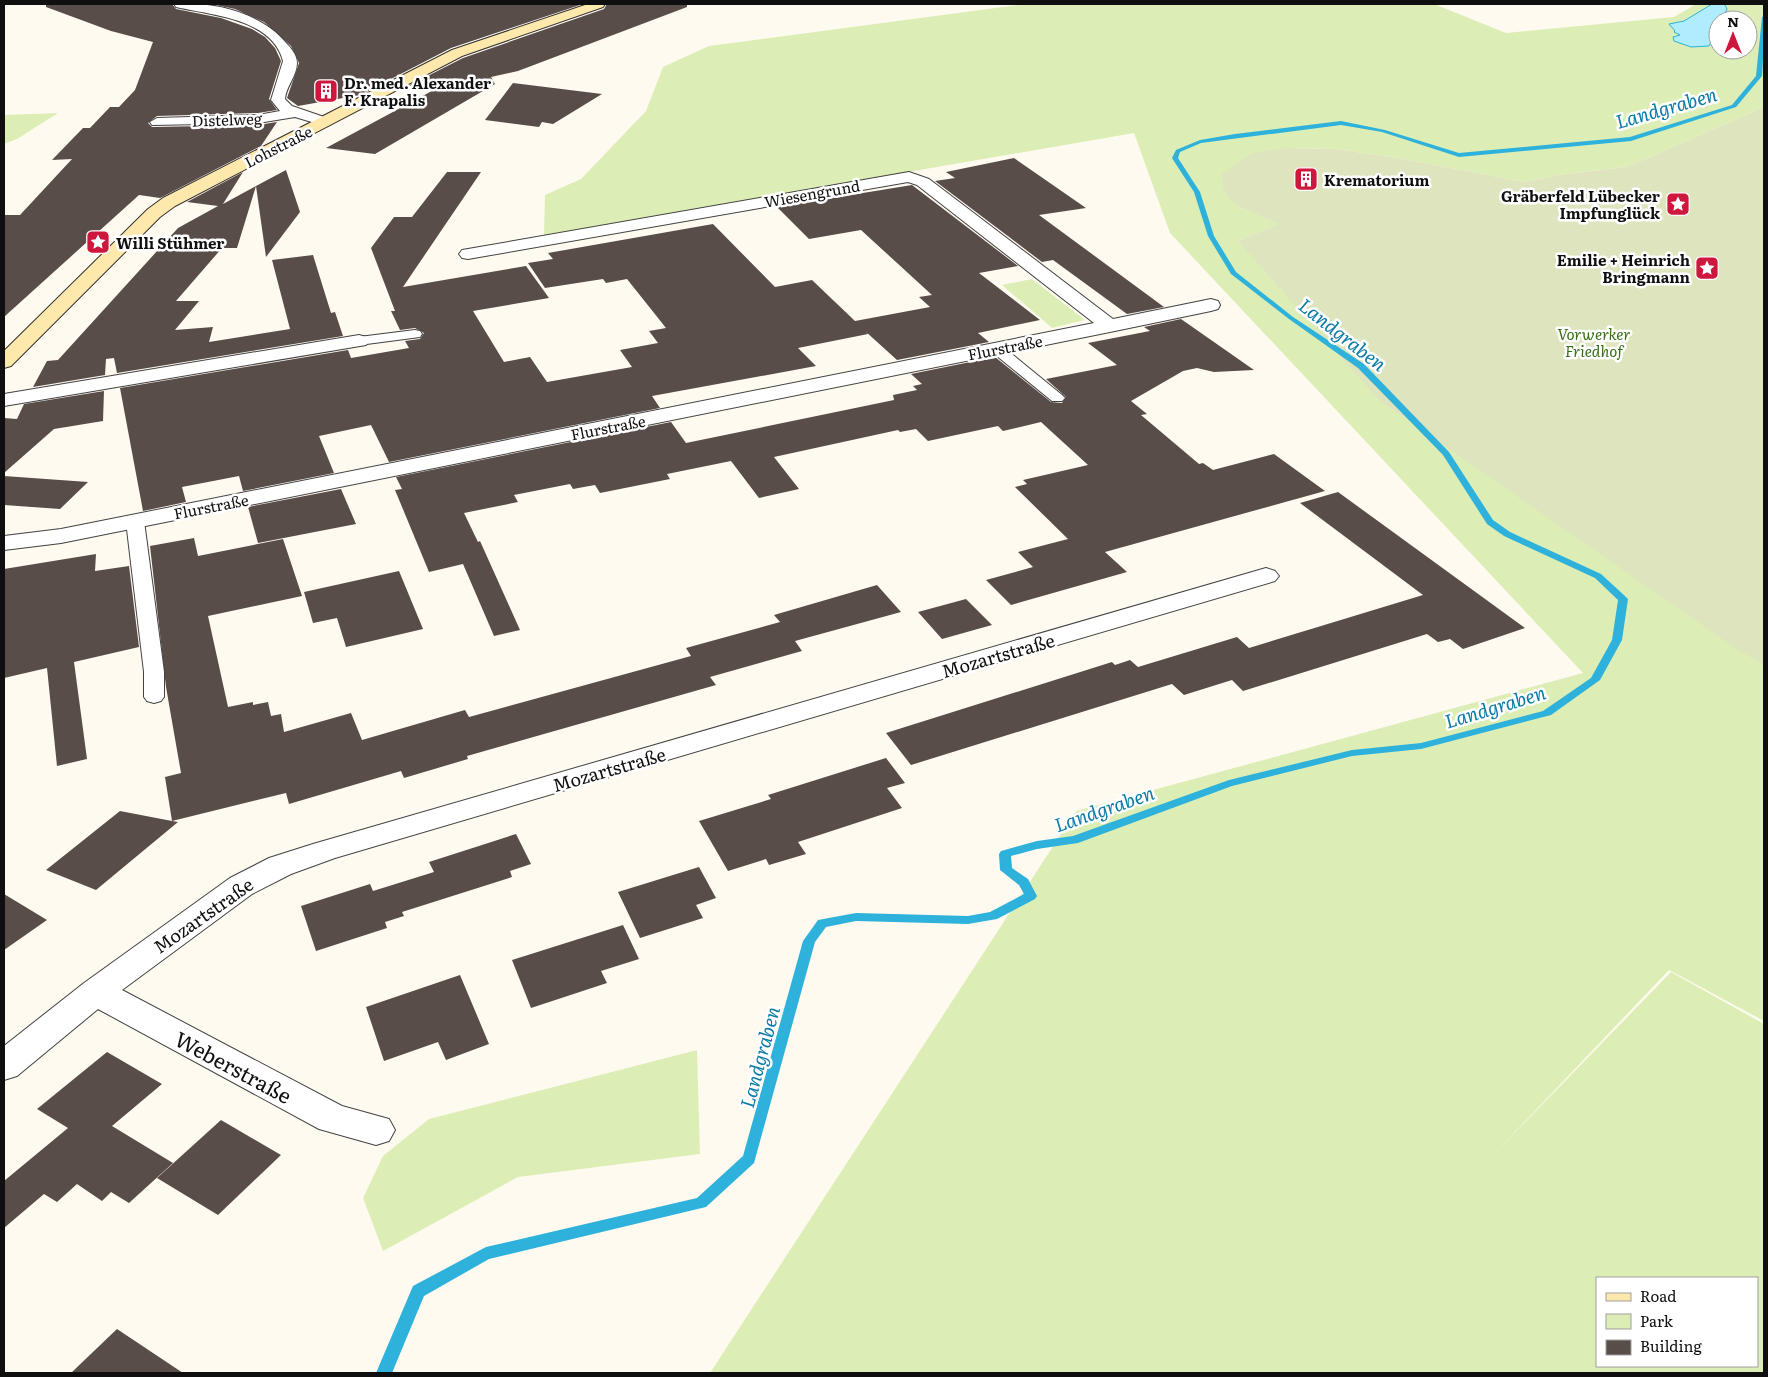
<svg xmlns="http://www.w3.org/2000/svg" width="1768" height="1377" viewBox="0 0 1768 1377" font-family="Literata,serif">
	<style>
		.green { fill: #dceeb5; fill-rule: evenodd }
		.cemetery { fill: #dee4be }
		.water { fill: #afecfd; stroke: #2eb2dc }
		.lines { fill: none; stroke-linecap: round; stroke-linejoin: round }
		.stream { fill: #2eb2dc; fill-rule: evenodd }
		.building { fill: #594d4a }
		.lane-casing { stroke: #424242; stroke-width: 2 }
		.street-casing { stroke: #424242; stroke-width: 2 }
		.secondary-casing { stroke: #313131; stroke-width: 2 }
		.lane { fill: #fff; fill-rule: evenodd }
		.street { fill: #fff; fill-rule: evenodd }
		.secondary { fill: #ffe8ab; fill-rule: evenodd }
		.labels { text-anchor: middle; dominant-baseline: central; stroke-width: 5; stroke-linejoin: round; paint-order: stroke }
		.far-poi-label { font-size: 15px; font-weight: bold; fill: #0f0f0f; stroke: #fff; text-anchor: start }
		.far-street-label { font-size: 15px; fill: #0f0f0f; stroke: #fff }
		.far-park-label { font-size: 15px; font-style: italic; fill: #376e17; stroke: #fff }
		.street-label { font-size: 18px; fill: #0f0f0f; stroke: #fff }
		.water-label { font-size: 19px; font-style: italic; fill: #0a7aa6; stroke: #fff }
		.near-street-label { font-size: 21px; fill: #0f0f0f; stroke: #fff }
	</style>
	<rect width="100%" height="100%" fill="#fffaf0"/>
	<g class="green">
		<path d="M1026,4H1434L1506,33L1674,17L1696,4H1764V107L1627,167L1558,175L1525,182L1403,159L1336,149L1288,148L1237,206L1280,224L1238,241L1764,664V1021L1669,970L1494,1154L1671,972L1764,1024V1373H710L1076,811L1583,673L1170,233L1134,133L544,235L545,195L581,179L646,111L663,67L709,46ZM1718,20H1748V50H1718ZM1597,1278H1757V1366H1597Z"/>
		<path d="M58,113L17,139L4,144V115Z"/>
		<path d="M1032,279L1085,320L1052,328L1002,285Z"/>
		<path d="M697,1050L700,1154L518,1177L383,1251L363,1198L383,1156L429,1119Z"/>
	</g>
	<path class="cemetery" d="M1764,107V665L1738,650L1380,401L1238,241L1279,224L1237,206L1223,190L1222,174L1252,153L1288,148L1336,149L1403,159L1525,182L1558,175L1627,167Z"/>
	<path class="water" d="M1712,4H1726L1725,5L1727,9L1722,20H1718V29L1709,46L1691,47L1674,41L1673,37L1680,35L1674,32L1675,31L1669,24L1684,21Z"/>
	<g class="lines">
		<path class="stream" d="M1764,16V42L1762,76L1736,107L1631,141L1459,157L1382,132L1341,125L1201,143L1180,152L1178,158L1200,192L1214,236L1236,272L1293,317L1364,364L1449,452L1493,520L1510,532L1601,574L1626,597L1628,599L1622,640L1600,680L1551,715L1421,749L1352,756L1232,786L1078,843L1037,849L1011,856L1012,868L1028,879L1037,896L1035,899L997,919L968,924L856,921L826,927L815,942L754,1163L706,1207L489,1259L424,1296L392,1373H376L413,1286L486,1247L697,1198L743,1156L803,941L818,920L856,913L968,916L990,912L1024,894L1019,885L1000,870L999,854L1001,851L1037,841L1073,836L1229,780L1352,750L1421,743L1543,711L1591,678L1612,640L1618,600L1595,578L1504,536L1487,524L1443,455L1358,368L1289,319L1231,274L1208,236L1194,192L1172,158L1176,150L1200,140L1235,134L1341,121L1385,130L1459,153L1630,137L1732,105L1756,76L1762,17Z"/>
	</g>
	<g class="building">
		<path d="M46,4H172L176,9L221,18L252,29L265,37L275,48L281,61L269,99L277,110L258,113L157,116L148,123L152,127L258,125L277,122L261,146L160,198L139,195L4,317V215H20L72,159L52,160L83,128H90L110,107H119L135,90L153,42L111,31L46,7Z"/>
		<path d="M211,4H583L451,48L360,95L298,106L287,98L299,63L291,46L264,22L235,9Z"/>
		<path d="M607,4H687V7L518,71L491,77L495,84L375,154L326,148L456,78L408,86L463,58L604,9Z"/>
		<path d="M513,83L602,94L553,124L542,122L539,127L485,120Z"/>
		<path d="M1014,158L1086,208L1039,215L1164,307L1127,314L1053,260L1042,262L935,181L955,178L946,172Z"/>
		<path d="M286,170L300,212L266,257L256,186Z"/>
		<path d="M243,172L223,204L256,186L237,248H222L176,301H199L175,330L213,327L209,342L290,329L272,260L313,255L331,313L335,312L343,336L117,373L114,358L106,359L105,375L33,387L47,361L58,360L178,228L218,206L187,202Z"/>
		<path d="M447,172H481L403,287L526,266L549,298L473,311L504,362L530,357L547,382L632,367L620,350L658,343L649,331L666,328L627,279L606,283L603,279L545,288L528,263L553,259L548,253L713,224L775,287L812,280L855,321L930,307L919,297L932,295L861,230L809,239L777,207L912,185L1018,266L979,273L1040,320L978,333L989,342L897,360L865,331L868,334L798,348L816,366L652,396L660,408L389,462L371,425L319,436L334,473L243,491L239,476L182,487L186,502L143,511L120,388L348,350L351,358L409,348L405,341L420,339L424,333L415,328L400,330L391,311H395L371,248L394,217H412Z"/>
		<path d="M1181,319L1254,370L1214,372L1197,368L1183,371L1131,401L1147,414L1141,415L1199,464L1203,463L1213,470L1274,454L1325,491L1105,552L1127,572L1011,605L986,580L1033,567L1018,552L1068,539L1015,487L1027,484L1023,480L1088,465L1041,422L1003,431L998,426L928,441L916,429L900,432L898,430L774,457L799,489L759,498L731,461L667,474L670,479L600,493L595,485L573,489L570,484L514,495L518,502L464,513L478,542L480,541L520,630L494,636L463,564L429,572L395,490L402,489L396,477L671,422L686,443L894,400L893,395L917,390L913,386L922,384L911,374L995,357L1051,402L1062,403L1066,397L1046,379L1117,365L1088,343L1150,331L1144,327Z"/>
		<path d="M104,391L103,421L54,429L4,473V418L17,419L24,404Z"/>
		<path d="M4,476L88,482L60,509L4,505Z"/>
		<path d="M341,489L356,524L258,543L248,507Z"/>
		<path d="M1338,492L1525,628L1463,649L1450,639L1438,642L1427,634L1243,691L1232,680L1184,695L1172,684L911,765L886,733L1112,662L1115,665L1130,660L1138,667L1237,637L1249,648L1423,595L1300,503Z"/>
		<path d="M194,538L198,556L283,539L302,596L208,616L228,707L253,702V705L268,702L271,716L281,714L284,732L351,713L362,740L465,710L469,717L691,656L686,648L780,622L774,615L877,585L901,612L795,641L802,651L710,677L716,685L467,756L468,759L404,778L401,771L289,804L286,793L172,821L178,822L96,890L46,870L120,811L172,821L165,777L181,773L166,687L150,546Z"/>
		<path d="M96,554L95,571L129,566L139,647L74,662L87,759L57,766L47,668L4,678V569Z"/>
		<path d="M399,571L423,629L346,647L337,618L313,623L304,592Z"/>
		<path d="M966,599L992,625L942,639L918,612Z"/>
		<path d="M886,758L905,783L887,788L902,808L798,842L806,854L769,865L766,859L728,871L699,821L771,799L768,795Z"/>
		<path d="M516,834L531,864L510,871L512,877L402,912L404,916L385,922L387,928L316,951L301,906L370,884L373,891L434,872L429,862Z"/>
		<path d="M699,867L716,898L696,905L703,918L640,938L618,892Z"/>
		<path d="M4,894L47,920L4,950Z"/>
		<path d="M623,925L639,959L601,971L607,983L531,1008L512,960Z"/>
		<path d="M460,975L489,1044L446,1060L438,1042L384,1061L366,1007Z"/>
		<path d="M107,1052L162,1084L112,1126L173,1163L129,1203L111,1192L102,1201L77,1184L57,1202L44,1194L4,1228V1181L68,1128L37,1109Z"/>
		<path d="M221,1120L281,1155L218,1215L157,1178Z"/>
		<path d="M117,1329L183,1373H71Z"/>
	</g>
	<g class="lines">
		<g class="lane-casing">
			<g id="lane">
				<path d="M415,330L420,331L422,334L420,337L359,345L352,341L359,337Z"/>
				<path d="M997,345L1002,346L1062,395L1065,398L1062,401H1052L992,352L990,349Z"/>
				<path d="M135,516L141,517L144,521L164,672V697L161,701L154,703L147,701L144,697V672L126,521L129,517Z"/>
			</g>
		</g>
		<g class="street-casing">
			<g id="street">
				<path d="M174,4C211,1 261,12 286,43C291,48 297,55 297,63C297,76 286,86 285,99L292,106L330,119L332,122L330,125L325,126L295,117L258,123L152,125L150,122L157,118L258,115L280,111L271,100L283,61C272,18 210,15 176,7Z"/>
				<path d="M909,172L929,179L1113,319L1211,299L1218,301L1220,305L1218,309L1211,311L1110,332L61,543L4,550V536L61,529L1094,323L917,185L908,182L468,259L462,258L459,254L462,250L468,249Z"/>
				<path d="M359,335L366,337L369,341L366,345L4,406V394Z"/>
				<path d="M1266,568L1275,571L1279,576L1275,581L335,858L291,874L252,894L122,990L342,1106L389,1119L395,1130L389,1141L376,1145L319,1129L98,1009L17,1076L4,1080V1046L84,983L230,878L269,858L313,844Z"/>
			</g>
		</g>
		<g class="secondary-casing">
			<path id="secondary" d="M588,4H605L603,7L462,56L175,206L160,217L11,366L4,368V351L148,209L163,198L452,50Z"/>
		</g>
		<use href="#lane" class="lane"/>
		<use href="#street" class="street"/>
		<use href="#secondary" class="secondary"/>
	</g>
	<defs>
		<g id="building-square" transform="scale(1.25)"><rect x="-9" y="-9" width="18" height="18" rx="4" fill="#ce173d" stroke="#fff"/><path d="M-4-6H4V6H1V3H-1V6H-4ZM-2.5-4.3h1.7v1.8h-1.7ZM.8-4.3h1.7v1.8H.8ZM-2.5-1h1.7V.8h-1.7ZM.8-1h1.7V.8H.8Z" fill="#fff"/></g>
		<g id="sight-square" transform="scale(1.25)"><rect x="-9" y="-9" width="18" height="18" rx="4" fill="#ce173d" stroke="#fff"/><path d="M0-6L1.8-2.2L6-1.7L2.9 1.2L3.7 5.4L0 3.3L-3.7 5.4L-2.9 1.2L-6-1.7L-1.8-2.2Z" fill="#fff"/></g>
	</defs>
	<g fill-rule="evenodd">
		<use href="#building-square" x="326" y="91"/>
		<use href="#building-square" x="1306" y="179"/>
		<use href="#sight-square" x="1678" y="204"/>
		<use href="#sight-square" x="98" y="242"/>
		<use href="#sight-square" x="1707" y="268"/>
	</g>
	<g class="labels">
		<g class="far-poi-label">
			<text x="344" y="82">Dr. med. Alexander<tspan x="344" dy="17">F. Krapalis</tspan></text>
			<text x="1324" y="179">Krematorium</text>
			<text x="1660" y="195" text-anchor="end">Gräberfeld Lübecker<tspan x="1660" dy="17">Impfunglück</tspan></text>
			<text x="116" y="242">Willi Stühmer</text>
			<text x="1690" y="259" text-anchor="end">Emilie + Heinrich<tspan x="1690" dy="17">Bringmann</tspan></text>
		</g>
		<g class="far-street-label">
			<text transform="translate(227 119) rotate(-2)">Distelweg</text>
			<text transform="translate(278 146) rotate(-27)">Lohstraße</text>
			<text transform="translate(812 193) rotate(-10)">Wiesengrund</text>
			<text transform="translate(1005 347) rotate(-11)">Flurstraße</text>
			<text transform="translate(608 427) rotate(-11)">Flurstraße</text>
			<text transform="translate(211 506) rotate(-11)">Flurstraße</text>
		</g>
		<g class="far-park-label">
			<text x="1594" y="333">Vorwerker<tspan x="1594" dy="17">Friedhof</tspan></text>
		</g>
		<g class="street-label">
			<text transform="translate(998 655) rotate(-16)">Mozartstraße</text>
			<text transform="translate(609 769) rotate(-16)">Mozartstraße</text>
			<text transform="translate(203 915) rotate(-35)">Mozartstraße</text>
		</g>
		<g class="water-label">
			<text transform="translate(1666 107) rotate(-16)">Landgraben</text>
			<text transform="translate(1343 334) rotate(38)">Landgraben</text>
			<text transform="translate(1495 706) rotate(-17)">Landgraben</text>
			<text transform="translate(1104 808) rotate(-19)">Landgraben</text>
			<text transform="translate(759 1057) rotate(-75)">Landgraben</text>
		</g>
		<g class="near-street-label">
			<text transform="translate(234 1066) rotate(28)">Weberstraße</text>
		</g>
	</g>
	<rect width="1768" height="1377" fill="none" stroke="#0f0f0f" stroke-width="10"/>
	<rect x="1596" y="1277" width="162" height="90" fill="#ffffff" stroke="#9f9f9f"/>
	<rect x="1606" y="1293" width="25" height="8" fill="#ffe8ab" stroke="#9f9f9f"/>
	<text x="1640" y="1302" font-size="15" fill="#0f0f0f">Road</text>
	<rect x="1606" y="1314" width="25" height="15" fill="#dceeb5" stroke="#9f9f9f"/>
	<text x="1640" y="1327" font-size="15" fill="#0f0f0f">Park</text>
	<rect x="1606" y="1340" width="25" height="15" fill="#594d4a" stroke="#9f9f9f"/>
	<text x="1640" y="1352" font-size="15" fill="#0f0f0f">Building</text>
	<g transform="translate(1733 35)"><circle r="24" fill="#ffffff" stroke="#9f9f9f"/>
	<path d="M0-4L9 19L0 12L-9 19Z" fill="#ce173d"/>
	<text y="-8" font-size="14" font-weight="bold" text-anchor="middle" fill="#0f0f0f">N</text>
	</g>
</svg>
